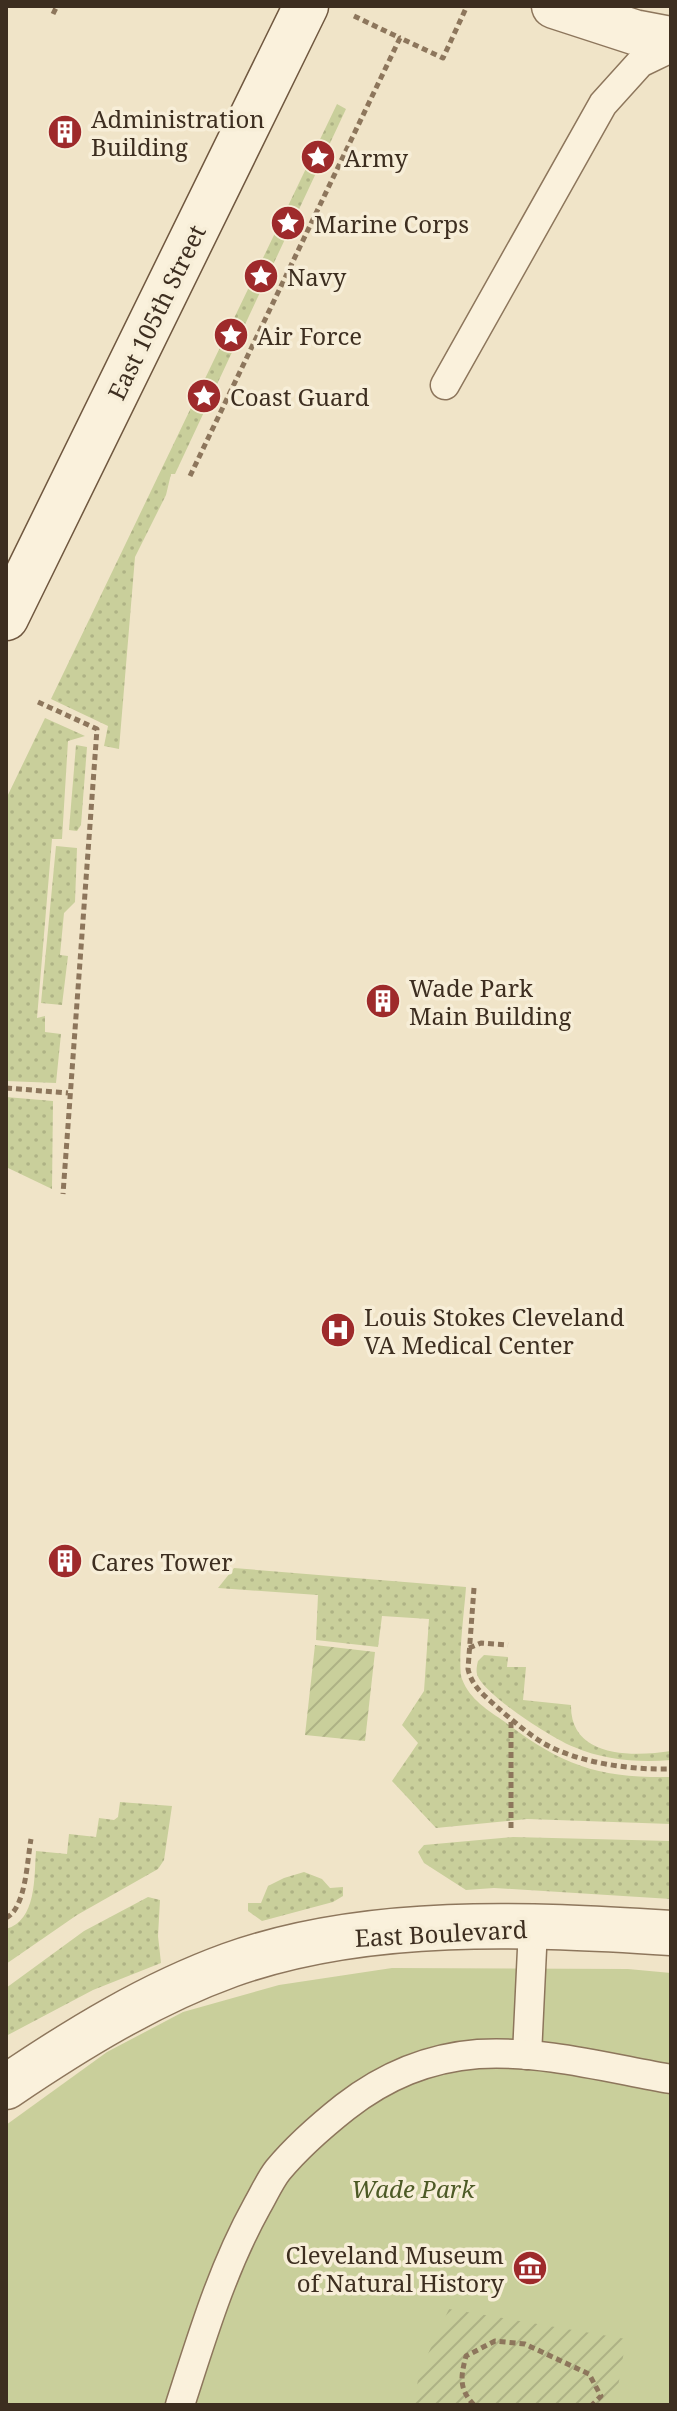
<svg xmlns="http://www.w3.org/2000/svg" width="677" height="2411" viewBox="0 0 677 2411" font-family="'Noto Serif',serif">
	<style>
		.grass { fill: url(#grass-dots) }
		.park { fill: #c9cf9b }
		.garden { fill: url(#garden-furrows) }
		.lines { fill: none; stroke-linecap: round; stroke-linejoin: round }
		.service-casing { stroke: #8d765c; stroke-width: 31 }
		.minor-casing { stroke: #8d765c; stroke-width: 47 }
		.tertiary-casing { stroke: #8d765c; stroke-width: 47 }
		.secondary-casing { stroke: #6f573f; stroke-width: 47 }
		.path { stroke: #8d765c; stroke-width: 5; stroke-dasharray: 6 4; stroke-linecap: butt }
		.service { stroke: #faf1dc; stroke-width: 28 }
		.minor { stroke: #faf1dc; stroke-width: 44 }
		.tertiary { stroke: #faf1dc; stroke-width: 44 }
		.secondary { stroke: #faf1dc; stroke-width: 44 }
		.labels { text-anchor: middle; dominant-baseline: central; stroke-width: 7; stroke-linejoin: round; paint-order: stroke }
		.poi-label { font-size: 24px; fill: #3d2e20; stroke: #f7eed8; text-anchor: start }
		.street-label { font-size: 24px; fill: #3d2e20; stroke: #f7eed8 }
		.park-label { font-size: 24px; font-style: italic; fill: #4d5a26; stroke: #f7eed8 }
	</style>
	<defs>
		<pattern id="grass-dots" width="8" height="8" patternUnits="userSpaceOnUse" patternTransform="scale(2)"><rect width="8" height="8" fill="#c9cf9b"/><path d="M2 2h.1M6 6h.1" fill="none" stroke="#aeb285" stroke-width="1.8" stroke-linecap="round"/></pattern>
		<pattern id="garden-furrows" width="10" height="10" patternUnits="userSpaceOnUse" patternTransform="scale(2)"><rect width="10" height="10" fill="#c9cf9b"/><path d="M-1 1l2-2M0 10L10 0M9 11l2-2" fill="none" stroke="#aeb285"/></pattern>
	</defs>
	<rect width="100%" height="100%" fill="#f0e4c8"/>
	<g class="grass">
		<path d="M337,104L346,109L175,474H171L166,495L135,557L119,749L104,746L108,726L51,699Z"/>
		<path d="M45,718L85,736L68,741L62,839H52L37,1018L45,1016V1032L61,1034L56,1083L6,1081V799Z"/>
		<path d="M76,745L87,747L81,825L77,831L69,830Z"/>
		<path d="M56,846L77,848L75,902L64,913L60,955L68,956L62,1005L41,1003Z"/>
		<path d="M6,1097L53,1101L52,1189L6,1167Z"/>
		<path d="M234,1568L466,1587C465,1605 457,1666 462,1679C470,1700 488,1710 505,1722C563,1766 598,1778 671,1777V1824L527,1819L436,1828L392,1781L418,1743L402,1725L424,1691L429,1619L382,1616L378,1647L316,1640L318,1595L218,1588Z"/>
		<path d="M484,1655L508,1657L507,1667H526L523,1700L571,1705C570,1758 633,1757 671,1751V1760C639,1763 604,1760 574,1747C554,1739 482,1694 477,1674C476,1670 477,1665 478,1661Z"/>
		<path d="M120,1802L172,1806L164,1860L158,1869L77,1915L6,1964V1929C37,1920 34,1877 36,1851L67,1854L69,1834L96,1837L99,1818L114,1820L118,1817Z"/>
		<path d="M513,1837L671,1841V1899L494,1888L466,1890L424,1863L418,1852L424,1845Z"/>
		<path d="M304,1872L322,1879L330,1888L343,1887V1896L333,1902L262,1921L248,1911V1903H261L268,1886L284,1878Z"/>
		<path d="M148,1897L160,1900L158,1936L161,1963L93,1990L6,2036V1988L84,1931Z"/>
	</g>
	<path class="park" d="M392,1968L628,1969L671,1973V2405H6V2125L107,2052L183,2012L279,1985Z"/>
	<g class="garden">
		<path d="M315,1645L375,1652L365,1741L305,1735Z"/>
		<path d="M449,2309L626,2339L615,2405H414L419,2373Z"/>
	</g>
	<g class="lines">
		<g class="service-casing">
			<g id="service">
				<path d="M445,385L603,104L640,63L671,48"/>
				<path d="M527,2055L533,1928"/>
				<path d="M180,2405C202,2337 222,2269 257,2206C264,2194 270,2180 278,2170C298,2146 321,2126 345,2107C385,2076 427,2058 478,2054C542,2050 608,2068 671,2079"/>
			</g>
		</g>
		<g class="minor-casing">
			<path id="minor" d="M554,6L634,32L671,39"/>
		</g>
		<g class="tertiary-casing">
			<path id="tertiary" d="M6,2087C77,2039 150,1994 230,1965C367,1916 528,1924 671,1933"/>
		</g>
		<g class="secondary-casing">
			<path id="secondary" d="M6,618L306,6"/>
		</g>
		<g class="path">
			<path d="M53,14L57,6"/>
			<path d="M354,16L400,38"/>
			<path d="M190,476L400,38L443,58L467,6"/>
			<path d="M38,702L97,729L63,1194"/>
			<path d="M6,1088L68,1093"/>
			<path d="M474,1588L468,1669C472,1687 485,1696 498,1708C512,1720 527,1733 543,1743C578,1763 631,1770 671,1769"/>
			<path d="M469,1648L481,1643L508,1645"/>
			<path d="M511,1828V1721"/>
			<path d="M6,1918C26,1908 27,1861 31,1839"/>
			<path d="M474,2405C458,2388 461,2376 466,2356L495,2341L525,2344L589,2374L601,2396L592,2405"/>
		</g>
		<use href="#service" class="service"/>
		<use href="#minor" class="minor"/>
		<use href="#tertiary" class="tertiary"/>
		<use href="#secondary" class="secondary"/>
	</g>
	<defs>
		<g id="building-disc" transform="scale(1.8)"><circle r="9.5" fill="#9e2a2b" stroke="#f7eed8"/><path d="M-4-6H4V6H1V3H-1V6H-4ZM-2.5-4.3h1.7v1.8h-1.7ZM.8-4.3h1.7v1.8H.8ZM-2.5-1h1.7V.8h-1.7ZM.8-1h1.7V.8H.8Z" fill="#fff"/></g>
		<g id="sight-disc" transform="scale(1.8)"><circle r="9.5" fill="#9e2a2b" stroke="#f7eed8"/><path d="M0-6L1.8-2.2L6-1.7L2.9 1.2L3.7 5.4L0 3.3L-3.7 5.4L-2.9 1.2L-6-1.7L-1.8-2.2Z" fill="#fff"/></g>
		<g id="hospital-disc" transform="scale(1.8)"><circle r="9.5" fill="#9e2a2b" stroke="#f7eed8"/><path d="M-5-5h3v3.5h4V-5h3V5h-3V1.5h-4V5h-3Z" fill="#fff"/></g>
		<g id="museum-disc" transform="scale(1.8)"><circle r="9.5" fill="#9e2a2b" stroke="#f7eed8"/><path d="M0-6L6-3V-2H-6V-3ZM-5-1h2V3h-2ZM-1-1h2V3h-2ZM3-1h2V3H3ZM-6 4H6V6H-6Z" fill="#fff"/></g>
	</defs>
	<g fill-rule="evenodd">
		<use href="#building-disc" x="65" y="132"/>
		<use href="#sight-disc" x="318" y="157"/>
		<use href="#sight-disc" x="288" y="223"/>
		<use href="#sight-disc" x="261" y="276"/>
		<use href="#sight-disc" x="231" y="335"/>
		<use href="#sight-disc" x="204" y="396"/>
		<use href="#building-disc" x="383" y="1001"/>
		<use href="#hospital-disc" x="338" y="1330"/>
		<use href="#building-disc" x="65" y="1561"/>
		<use href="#museum-disc" x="530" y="2268"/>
	</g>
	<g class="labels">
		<g class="poi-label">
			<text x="91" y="118">Administration<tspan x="91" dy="28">Building</tspan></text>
			<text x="344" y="157">Army</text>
			<text x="314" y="223">Marine Corps</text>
			<text x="287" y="276">Navy</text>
			<text x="257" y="335">Air Force</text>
			<text x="230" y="396">Coast Guard</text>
			<text x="409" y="987">Wade Park<tspan x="409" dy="28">Main Building</tspan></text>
			<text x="364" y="1316">Louis Stokes Cleveland<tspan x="364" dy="28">VA Medical Center</tspan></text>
			<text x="91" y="1561">Cares Tower</text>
			<text x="504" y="2254" text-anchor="end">Cleveland Museum<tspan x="504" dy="28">of Natural History</tspan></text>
		</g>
		<g class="street-label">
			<text transform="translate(156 312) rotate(-64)">East 105th Street</text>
			<text transform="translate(441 1933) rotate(-3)">East Boulevard</text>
		</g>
		<g class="park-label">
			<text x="413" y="2188">Wade Park</text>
		</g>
	</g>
	<rect width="677" height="2411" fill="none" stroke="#3d2e20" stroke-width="16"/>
</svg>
